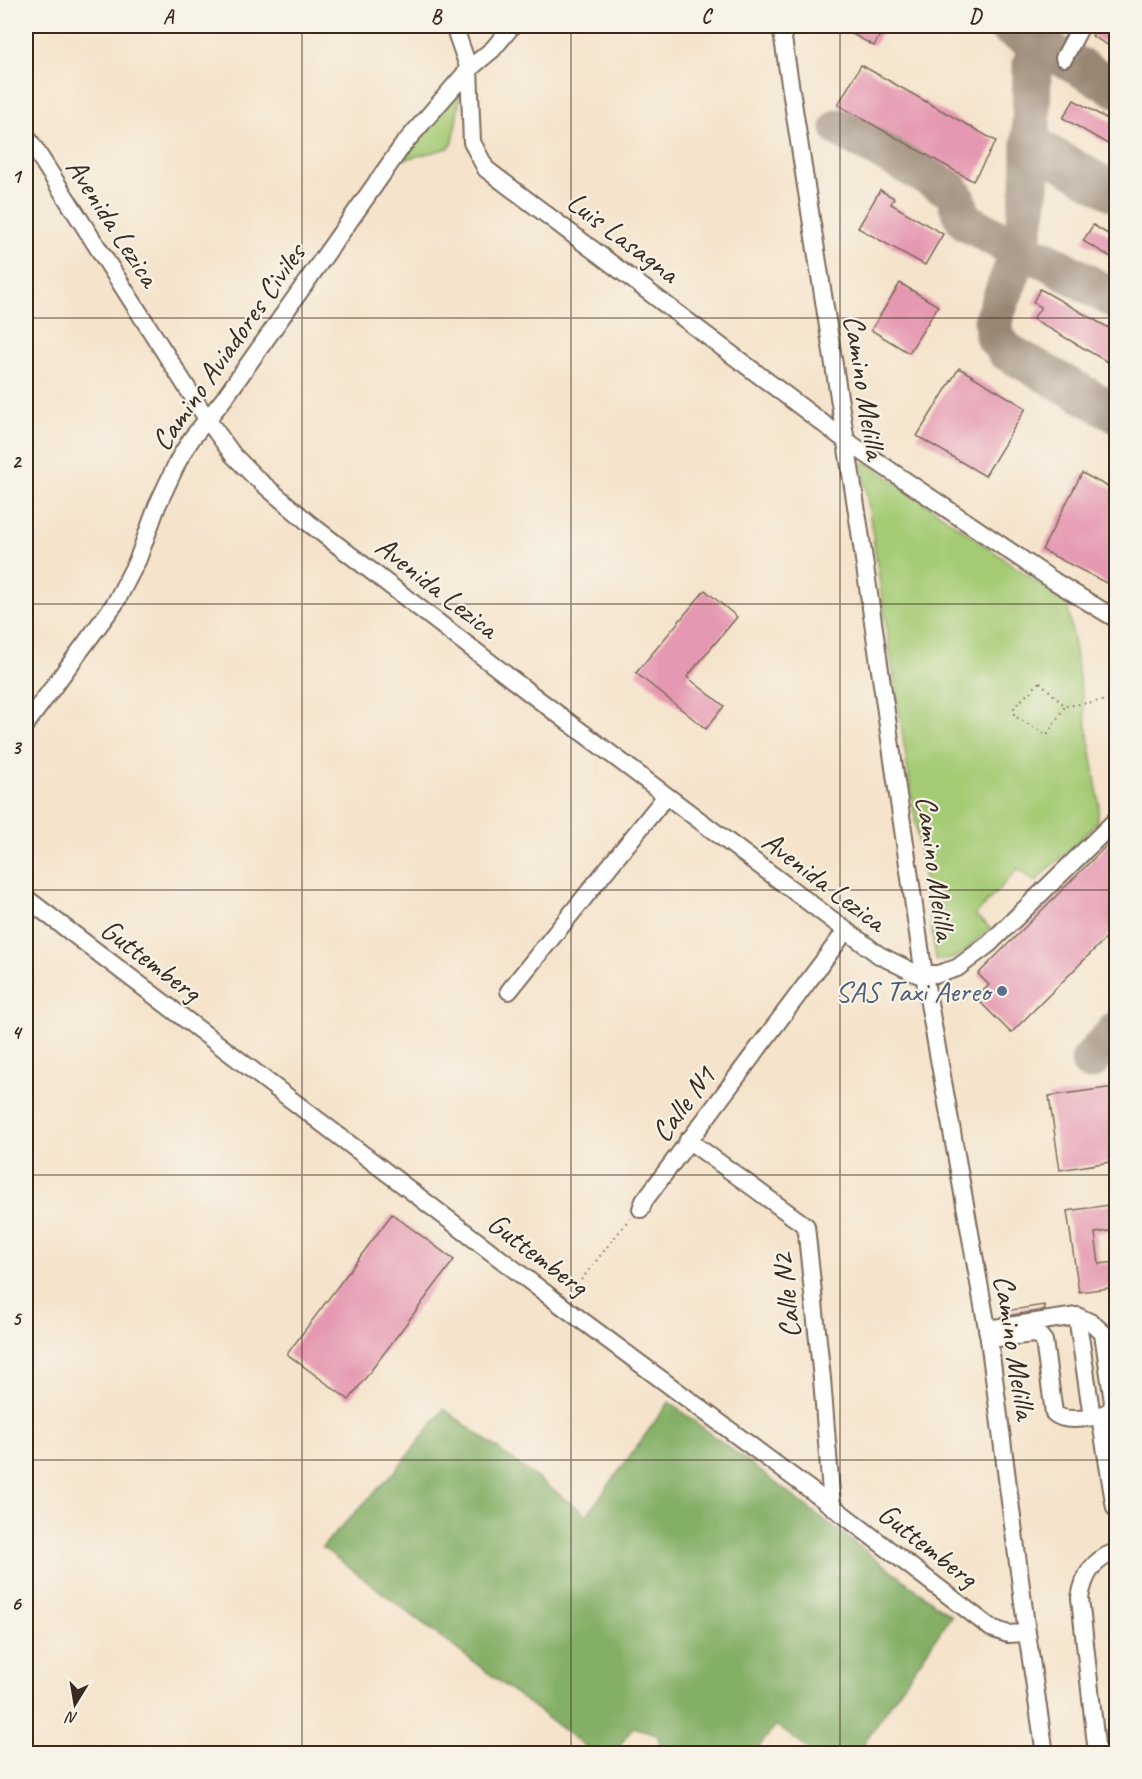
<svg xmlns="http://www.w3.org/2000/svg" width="1142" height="1779" viewBox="0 0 1142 1779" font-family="Caveat,sans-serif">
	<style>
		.green { fill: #a5cb75; stroke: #707a4a; stroke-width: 1.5 }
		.forest { fill: #84af66; stroke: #606c42; stroke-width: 1.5 }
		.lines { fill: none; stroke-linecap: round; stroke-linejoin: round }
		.taxiway { stroke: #988674; stroke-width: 39 }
		.building { fill: #e598b1 }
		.minor-casing { stroke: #7c6b5b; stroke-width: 20 }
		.path { stroke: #7c6b5b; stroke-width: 2; stroke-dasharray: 1.5 4.5; stroke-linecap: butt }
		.minor { stroke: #fff; stroke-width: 16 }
		.grid { fill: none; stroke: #3b2a1e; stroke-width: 1.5; stroke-opacity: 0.55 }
		.service-dot { fill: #5c6f8a; stroke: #f7f3e8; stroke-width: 2 }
		.labels { text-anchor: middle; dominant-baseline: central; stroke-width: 4.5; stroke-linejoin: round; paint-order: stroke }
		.street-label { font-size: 30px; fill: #3b2a1e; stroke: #f7f3e8 }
		.service-label { font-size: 30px; fill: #4e5e75; stroke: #f7f3e8; text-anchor: end }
		.neatline { fill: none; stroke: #3b2a1e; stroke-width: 2 }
		.grid-label { font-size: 20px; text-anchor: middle; font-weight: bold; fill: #3b2a1e }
	</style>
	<rect width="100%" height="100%" fill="#f7f3e8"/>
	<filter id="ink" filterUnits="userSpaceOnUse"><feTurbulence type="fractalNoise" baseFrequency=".0167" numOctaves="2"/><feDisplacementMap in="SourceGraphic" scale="12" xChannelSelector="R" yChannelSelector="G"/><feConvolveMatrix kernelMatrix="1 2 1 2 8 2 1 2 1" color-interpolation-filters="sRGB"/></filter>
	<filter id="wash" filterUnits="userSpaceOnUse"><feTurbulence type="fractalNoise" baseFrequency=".008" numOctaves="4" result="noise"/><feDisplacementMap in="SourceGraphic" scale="24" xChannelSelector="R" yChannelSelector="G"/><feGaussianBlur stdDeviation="1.35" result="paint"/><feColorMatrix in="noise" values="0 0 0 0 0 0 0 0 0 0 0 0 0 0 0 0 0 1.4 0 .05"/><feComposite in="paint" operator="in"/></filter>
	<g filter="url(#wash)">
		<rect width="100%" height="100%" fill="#f5e3cb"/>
		<g class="green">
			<path d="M460,95L453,143L448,148L406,159L407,153L454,98Z"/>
			<path d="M862,463H868L1061,599L1068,608L1099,802L1098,815L1095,825L1035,882L1018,869L975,915L990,928C975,941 958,964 936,960Z"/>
		</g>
		<path class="forest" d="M669,1402L951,1616L857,1753H813L776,1725L754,1753H663L657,1734L633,1727L616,1751L620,1753H594L322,1547L398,1468L444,1409L587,1515Z"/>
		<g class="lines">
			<g class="taxiway">
				<path d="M1007,26L1116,88"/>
				<path d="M1039,44L1032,63L1031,144L1030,187L1025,221L1020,250L993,320L994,336L1006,351L1116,413"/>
				<path d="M840,128L950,189C959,198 958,213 967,222L1006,244L1048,261L1116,300"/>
				<path d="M1031,144L1116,193"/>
				<path d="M1090,1061L1116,1031"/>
			</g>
		</g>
		<g id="blocks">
			<g class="building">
				<path d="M838,26H885L874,46Z"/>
				<path d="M1098,26H1116V50L1092,36Z"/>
				<path d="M861,65L996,141L973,181L838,105Z"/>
				<path d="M1074,100L1116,124V149L1063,118Z"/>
				<path d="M880,190L894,198L891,204L943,234L925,265L858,228Z"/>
				<path d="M1093,225L1116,239V260L1083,241Z"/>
				<path d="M900,283L938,306L909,353L871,330Z"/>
				<path d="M1040,289L1116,332V367L1033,319L1041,307L1033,302Z"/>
				<path d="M959,368L1026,408L985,476L917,436Z"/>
				<path d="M1082,473L1116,491V588L1042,550Z"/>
				<path d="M705,590L737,617L687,677L724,706L706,729L636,673Z"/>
				<path d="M1116,836V928L1011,1033L976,998L989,985L978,974Z"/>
				<path d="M1114,1087L1116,1103V1161L1060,1170L1049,1096Z"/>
				<path d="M1116,1204V1230L1095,1233L1099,1264L1116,1262V1287L1079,1292L1067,1211Z"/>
				<path d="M392,1214L454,1260L349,1400L287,1354Z"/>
				<path d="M1044,1305L1045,1310L1006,1316L1005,1311Z"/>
			</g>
		</g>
	</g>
	<g filter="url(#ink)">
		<use href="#blocks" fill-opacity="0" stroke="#7c6b5b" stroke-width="1.5"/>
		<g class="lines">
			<g class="minor-casing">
				<g id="minor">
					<path d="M454,26L469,69L472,142L486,169L845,440L1054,581L1116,619"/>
					<path d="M781,26L859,525L924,975L989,1339L1027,1633L1045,1754"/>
					<path d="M1064,58L1081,26"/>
					<path d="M26,135L207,419L233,455L255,477L310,524L535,697L879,955L917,974H938L957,968L989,944L1116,820"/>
					<path d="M26,724L116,602L138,559L157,506L179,459L192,438L223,400L403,145L469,69L493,49L512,26"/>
					<path d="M26,898L561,1305L832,1506L991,1628L1008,1634L1027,1633"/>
					<path d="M509,991L666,796"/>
					<path d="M688,1140L806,1226L822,1379L832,1506"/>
					<path d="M641,1209L644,1201L845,932"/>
					<path d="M1077,1316L1092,1417"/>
					<path d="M987,1329L1077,1316L1092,1323L1103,1333L1113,1402L1111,1410C1099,1418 1065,1424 1054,1413L1044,1341L1040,1336L1034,1334L989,1339"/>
					<path d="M1100,1416L1115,1508H1116"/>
					<path d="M1097,1754L1080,1598C1084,1575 1093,1559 1116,1552"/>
				</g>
			</g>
			<g class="path">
				<path d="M1040,682L1065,706L1047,735L1014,716V707Z"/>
				<path d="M1066,706L1116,699"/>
				<path d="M570,1294L630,1218"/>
			</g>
			<use href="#minor" class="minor"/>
		</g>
	</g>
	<path class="grid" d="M302,26V1754M571,26V1754M840,26V1754M26,318H1116M26,604H1116M26,890H1116M26,1175H1116M26,1460H1116"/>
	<circle class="service-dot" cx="1002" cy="991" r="6"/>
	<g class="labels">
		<g class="street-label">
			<text transform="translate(113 222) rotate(57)">Avenida Lezica</text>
			<text transform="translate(623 237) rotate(37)">Luis Lasagna</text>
			<text transform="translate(228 347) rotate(-55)">Camino Aviadores Civiles</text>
			<text transform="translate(865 387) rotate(81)">Camino Melilla</text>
			<text transform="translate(437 587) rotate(38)">Avenida Lezica</text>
			<text transform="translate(936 868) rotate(82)">Camino Melilla</text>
			<text transform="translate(824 881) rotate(37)">Avenida Lezica</text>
			<text transform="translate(151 960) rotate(37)">Guttemberg</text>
			<text transform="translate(683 1104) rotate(-53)">Calle N1</text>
			<text transform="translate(538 1254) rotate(37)">Guttemberg</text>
			<text transform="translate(786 1296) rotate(-96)">Calle N2</text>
			<text transform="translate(1015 1347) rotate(81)">Camino Melilla</text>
			<text transform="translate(928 1545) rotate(38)">Guttemberg</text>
		</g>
		<g class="service-label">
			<text x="990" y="991">SAS Taxi Aereo</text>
		</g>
	</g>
	<rect width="1142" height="1779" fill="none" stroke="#f7f3e8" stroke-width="66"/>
	<g transform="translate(75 1704) rotate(191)" stroke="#f7f3e8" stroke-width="4.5" paint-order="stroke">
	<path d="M0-4.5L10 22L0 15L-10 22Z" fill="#3b2a1e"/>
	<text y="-9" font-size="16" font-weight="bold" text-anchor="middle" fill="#3b2a1e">N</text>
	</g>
	<rect x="33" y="33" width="1076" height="1713" class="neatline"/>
	<g class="grid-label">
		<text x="168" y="23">A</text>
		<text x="436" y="23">B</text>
		<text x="706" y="23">C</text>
		<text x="975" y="23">D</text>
		<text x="16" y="183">1</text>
		<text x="16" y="468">2</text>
		<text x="16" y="754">3</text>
		<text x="16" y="1039">4</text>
		<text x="16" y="1325">5</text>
		<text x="16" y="1610">6</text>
	</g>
</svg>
